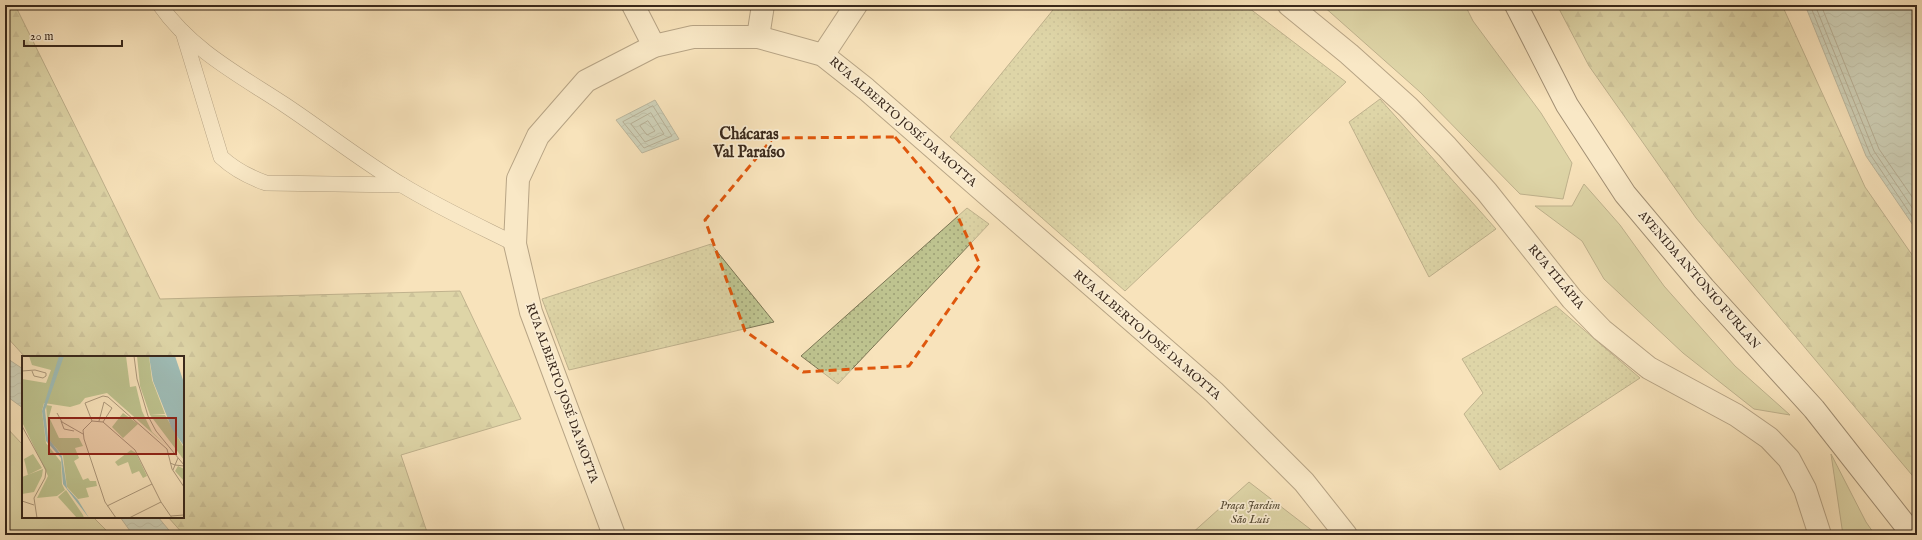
<svg xmlns="http://www.w3.org/2000/svg" width="1922" height="540" viewBox="0 0 1922 540" font-family="'IM FELL English',serif">
	<style>
		.grass { fill: url(#grass-dots); stroke: #7c7655 }
		.forest { fill: url(#forest-firs); stroke: #7c7655 }
		.park { fill: #bec38f; stroke: #7c7655 }
		.water { fill: url(#water-waves); stroke: #768179 }
		.lines { fill: none; stroke-linecap: round; stroke-linejoin: round }
		.shore { stroke: #6c7269; stroke-width: 1 }
		.service-casing { stroke: #695743; stroke-width: 16 }
		.minor-casing { stroke: #695743; stroke-width: 24 }
		.secondary-casing { stroke: #39281b; stroke-width: 24 }
		.service { stroke: #faedd3; stroke-width: 15 }
		.minor { stroke: #faedd3; stroke-width: 22 }
		.secondary { stroke: #faedd3; stroke-width: 22 }
		.marked { fill: none; stroke: #df570d; stroke-width: 3; stroke-dasharray: 8 5; stroke-linejoin: round }
		.labels { text-anchor: middle; dominant-baseline: central; stroke-width: 3.5; stroke-linejoin: round; paint-order: stroke }
		.street-label { font-size: 12px; fill: #39281b; stroke: #faedd3 }
		.park-label { font-size: 12px; font-style: italic; fill: #5a4f38; stroke: #faedd3 }
		.district-label { font-size: 16px; font-weight: bold; fill: #39281b; stroke: #faedd3 }
		.inset-road { fill: none; stroke: #ac987b; stroke-width: 1 }
		.view { fill: #8f2418; fill-opacity: 0.15; stroke: #8f2418; stroke-width: 2 }
		.inset-edge { fill: none; stroke: #39281b; stroke-width: 2 }
	</style>
	<defs>
		<pattern id="grass-dots" width="8" height="8" patternUnits="userSpaceOnUse"><rect width="8" height="8" fill="#bec38f"/><path d="M2 2h.1M6 6h.1" fill="none" stroke="#9b9e74" stroke-width="1.8" stroke-linecap="round"/></pattern>
		<pattern id="forest-firs" width="22" height="20" patternUnits="userSpaceOnUse"><rect width="22" height="20" fill="#bec38f"/><path d="M5 1l3.5 6h-7zM16 11l3.5 6h-7z" fill="#9b9e74"/></pattern>
		<pattern id="water-waves" width="16" height="10" patternUnits="userSpaceOnUse"><rect width="16" height="10" fill="#9fbdb7"/><path d="M0 5q4-4 8 0t8 0" fill="none" stroke="#839a94"/></pattern>
	</defs>
	<rect width="100%" height="100%" fill="#f8e3bb"/>
	<filter id="stains"><feTurbulence type="fractalNoise" baseFrequency=".005" numOctaves="4"/><feColorMatrix values="0 0 0 0 .2 0 0 0 0 .09 0 0 0 0 .02 0 0 0 .5 -.17"/></filter>
	<radialGradient id="worn" r=".72"><stop offset=".6" stop-color="#630" stop-opacity="0"/><stop offset="1" stop-color="#630" stop-opacity=".3"/></radialGradient>
	<g class="grass">
		<path d="M1057,5H1245L1346,82L1125,291L950,137Z"/>
		<path d="M1380,99L1496,229L1429,277L1349,122Z"/>
		<path d="M967,208L989,224L838,384L801,356Z"/>
		<path d="M711,244L774,322L569,370L542,299Z"/>
		<path d="M1556,306L1640,378L1500,470L1464,414L1483,393L1462,359Z"/>
	</g>
	<g class="forest">
		<path d="M5,5H15L98,172L160,299L460,291L521,419L401,455L428,535H184L168,517H183V357H25L5,335Z"/>
		<path d="M1557,5H1782L1865,187L1917,262V481L1696,218L1589,66Z"/>
	</g>
	<g class="park">
		<path d="M1322,5H1465L1473,21L1541,113L1572,163L1563,199L1520,194L1420,92Z"/>
		<path d="M1584,184L1620,225L1664,286L1735,366L1790,415L1754,409L1683,353L1604,279L1582,241L1535,206H1572Z"/>
		<path d="M5,426L23,445V517H93L111,535H5Z"/>
		<path d="M1831,454L1866,522L1875,535H1843Z"/>
		<path d="M1249,482L1314,532L1315,535H1190Z"/>
	</g>
	<g class="water">
		<path d="M1805,5H1917V231L1866,156Z"/>
		<path d="M655,100L679,139L642,153L616,120Z"/>
		<path d="M5,357L23,369V408L5,395Z"/>
		<path d="M120,517H158L173,535H133Z"/>
	</g>
	<g class="lines">
		<g class="shore">
			<path d="M1810,5L1870,154L1917,224"/>
			<path d="M1815,5L1874,151L1917,215"/>
			<path d="M1821,5L1879,149L1917,204"/>
			<path d="M653,106L672,136L644,148L623,122Z"/>
			<path d="M651,113L664,134L645,142L631,124Z"/>
			<path d="M648,121L655,131L647,135L640,126Z"/>
		</g>
		<g class="service-casing">
			<g id="service">
				<path d="M160,5C191,50 241,76 285,105C324,131 362,161 402,185C438,207 477,225 515,244"/>
				<path d="M183,32L221,157C235,170 249,177 266,183L402,185"/>
			</g>
		</g>
		<g class="minor-casing">
			<g id="minor">
				<path d="M633,5L654,46"/>
				<path d="M1289,5L1349,54L1408,107L1447,147L1487,192L1572,299L1602,330L1649,368L1736,415L1769,438L1789,459L1805,489L1820,535"/>
				<path d="M758,37L763,5"/>
				<path d="M823,55L856,5"/>
				<path d="M614,535L531,312L515,244L518,179L538,136L586,81L654,46L693,37H758L823,55L866,89L1214,392L1304,482L1346,535"/>
			</g>
		</g>
		<g class="secondary-casing">
			<path id="secondary" d="M1516,5L1567,105L1625,194L1704,288L1814,409L1913,535"/>
		</g>
		<use href="#service" class="service"/>
		<use href="#minor" class="minor"/>
		<use href="#secondary" class="secondary"/>
	</g>
	<path d="M0 0H1922V540H0ZM895,137L953,206L980,265L909,366L803,372L745,331L705,220L773,138Z" fill="#f8e3bb" fill-opacity=".55" fill-rule="evenodd"/>
	<path class="marked" d="M895,137L953,206L980,265L909,366L803,372L745,331L705,220L773,138Z"/>
	<g class="labels">
		<g class="street-label">
			<text transform="translate(903 122) rotate(41)">RUA ALBERTO JOSÉ DA MOTTA</text>
			<text transform="translate(1556 277) rotate(50)">RUA TILÁPIA</text>
			<text transform="translate(1699 280) rotate(49)">AVENIDA ANTONIO FURLAN</text>
			<text transform="translate(1147 335) rotate(41)">RUA ALBERTO JOSÉ DA MOTTA</text>
			<text transform="translate(562 393) rotate(70)">RUA ALBERTO JOSÉ DA MOTTA</text>
		</g>
		<g class="park-label">
			<text x="1250" y="505">Praça Jardim<tspan x="1250" dy="14">São Luis</tspan></text>
		</g>
		<g class="district-label">
			<text x="749" y="135">Chácaras<tspan x="749" dy="18">Val Paraíso</tspan></text>
		</g>
	</g>
	<g transform="translate(22 356)">
		<rect width="162" height="162" fill="#f8e3bb"/>
		<path d="M101,57L116,68L101,82L90,71ZM11,98L20,112L6,119L2,103Z" fill="#bec38f"/>
		<path d="M115,0H127L130,24L143,58L128,59L118,30ZM24,49L30,50L27,61L37,82H57L61,90L53,92L57,102L52,105L61,124L66,122L68,125H74L75,130L64,132L67,141L56,143L45,131L41,100L27,84ZM128,59H143L162,92V104ZM21,113L20,120L12,136L0,138V121ZM44,134L61,159L62,162H55L36,141Z" fill="#bec38f"/>
		<path d="M7,0H104L108,31L114,30L120,55L130,76L145,90L85,37L63,42L58,48L48,51L22,47L20,55L24,87L39,106L40,128L43,134L35,140L15,142L26,120L0,66V23L24,27L29,14L10,9ZM109,94L114,97L125,120L121,122L117,115L110,118L106,106L96,110L93,106ZM156,110L162,113V125L153,115Z" fill="#bec38f"/>
		<path d="M37,0H42L23,54L26,82L40,100L45,132L56,144L67,162L41,128L39,102L24,85L20,55ZM127,0H153L162,27V90L150,73L131,25Z" fill="#9fbdb7"/>
		<path class="inset-road" d="M112,0L115,23L126,60L134,75L162,109M0,15L13,14L24,17V20L21,22L12,20L10,15M35,57L40,66L61,78M39,65L42,73L52,75M70,65L63,47L81,40L86,41L145,93L150,113L162,131M77,65L82,46L90,52L81,66M0,70L24,114L23,122L12,142L15,162M148,107L153,109L156,102M151,114L153,109L162,110M0,145L12,149M85,150L130,128M149,160L162,159M94,162L83,146L62,83L61,74L70,65L81,66L113,94L139,146L150,162M107,162L139,146"/>
		<path class="view" d="M27,62H154V98H27Z"/>
		<rect width="162" height="162" class="inset-edge"/>
	</g>
	<rect width="1922" height="540" fill="none" stroke="#f8e3bb" stroke-width="20"/>
	<rect x="6" y="6" width="1910" height="528" fill="none" stroke="#39281b" stroke-width="2"/>
	<rect x="10" y="10" width="1902" height="520" fill="none" stroke="#39281b"/>
	<path d="M24 40v6h98v-6" fill="none" stroke="#39281b" stroke-width="2"/>
	<text x="30" y="40" font-size="12" fill="#39281b" stroke="#faedd3" stroke-width="3" paint-order="stroke">20 m</text>
	<rect width="100%" height="100%" filter="url(#stains)"/>
	<rect width="100%" height="100%" fill="url(#worn)"/>
</svg>
